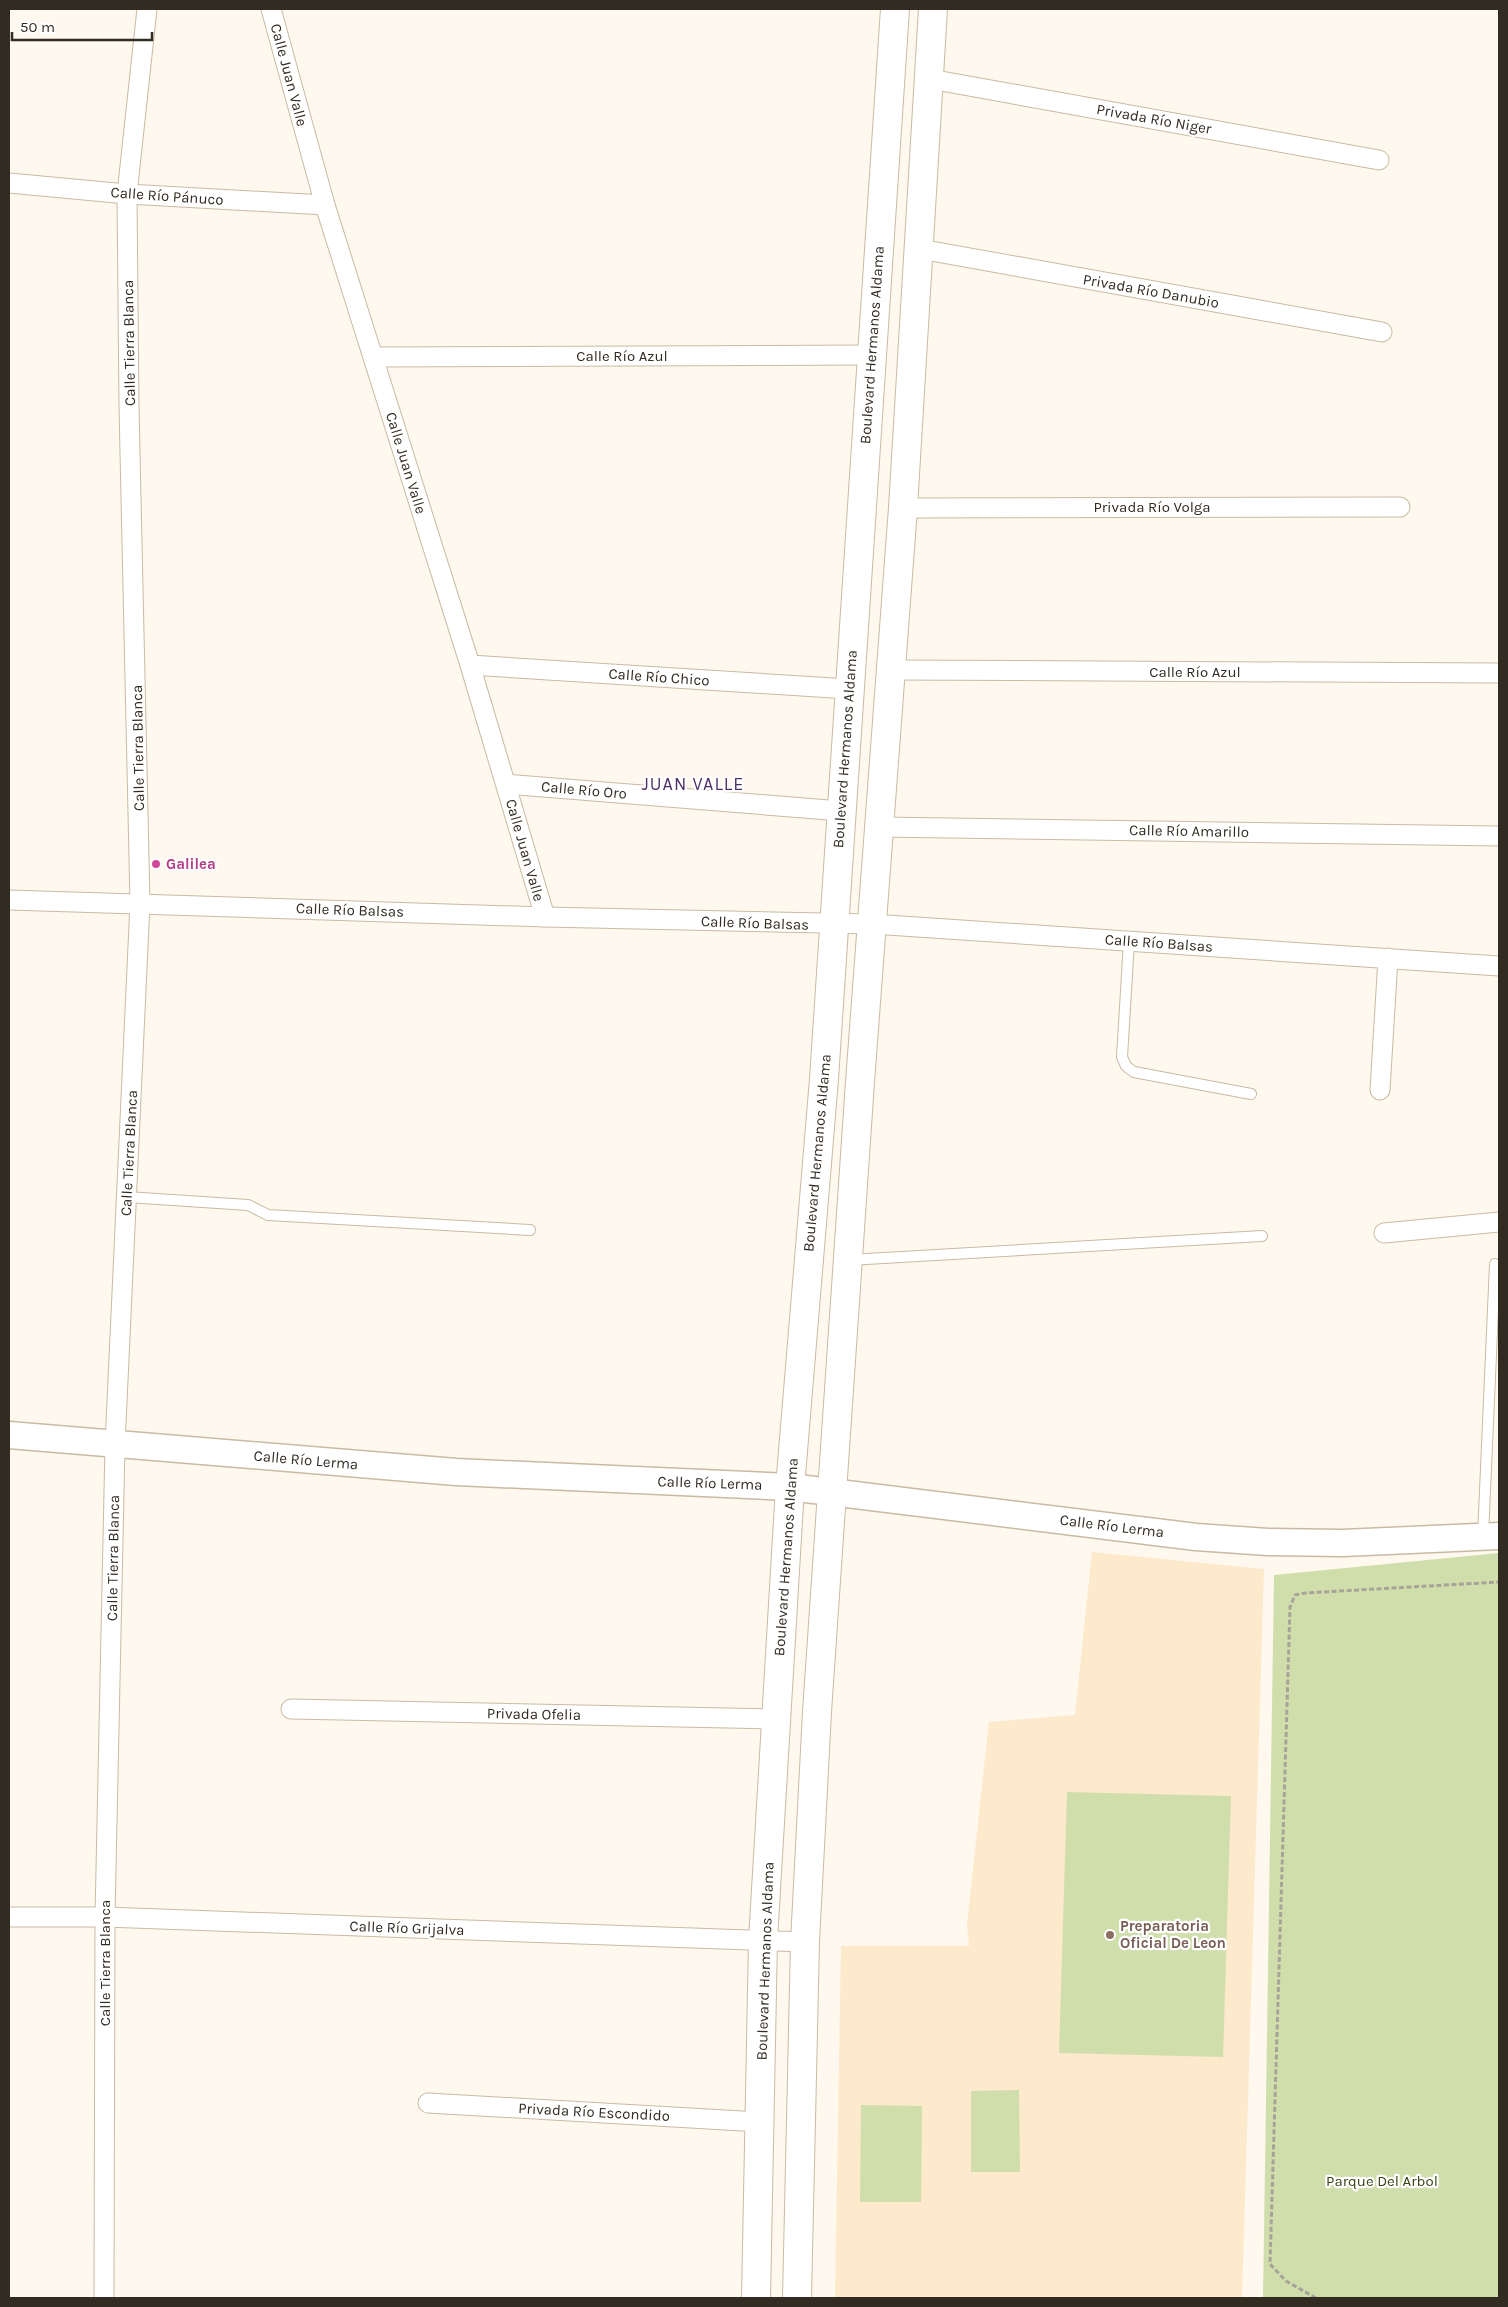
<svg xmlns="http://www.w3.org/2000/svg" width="1508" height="2307" viewBox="0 0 1508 2307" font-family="Karla,sans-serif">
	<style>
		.built { fill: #fde9cb }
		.green { fill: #d0deac }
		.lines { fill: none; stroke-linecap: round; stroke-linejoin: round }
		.lane-casing { stroke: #c9baa3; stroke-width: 12 }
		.street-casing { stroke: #c9baa3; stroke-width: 21 }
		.secondary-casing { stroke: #c9baa3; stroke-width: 29 }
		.primary-casing { stroke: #c9baa3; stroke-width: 30 }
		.path { stroke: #a8a299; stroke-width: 3; stroke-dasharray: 5 2.5; stroke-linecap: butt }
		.lane { stroke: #fff; stroke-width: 10 }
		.street { stroke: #fff; stroke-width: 19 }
		.secondary { stroke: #fff; stroke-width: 26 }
		.primary { stroke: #fff; stroke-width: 28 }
		.hotel-dot { fill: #d1479c; stroke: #fff; stroke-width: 2 }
		.education-dot { fill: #8d6e63; stroke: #fff; stroke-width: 2 }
		.labels { text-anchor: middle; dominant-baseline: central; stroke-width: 4.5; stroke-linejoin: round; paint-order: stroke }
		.street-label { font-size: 15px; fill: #312b22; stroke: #fff }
		.hotel-label { font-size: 15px; font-weight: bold; fill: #b23c85; stroke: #fff; text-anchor: start }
		.education-label { font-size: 15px; font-weight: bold; fill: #785e54; stroke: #fff; text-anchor: start }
		.park-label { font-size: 15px; fill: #384213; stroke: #fff }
		.quarter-label { font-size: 18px; letter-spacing: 1px; fill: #4d2f68; stroke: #fff }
	</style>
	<rect width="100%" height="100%" fill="#fef8ee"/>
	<path class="built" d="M1092,1552L1264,1569L1242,2298H835L841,1946H969L967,1924L989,1722L1075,1715Z"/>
	<g class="green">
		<path d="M1499,1553V2298H1263L1274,1575Z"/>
		<path d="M1067,1792L1231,1796L1223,2057L1059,2053Z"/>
		<path d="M1019,2090L1020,2172H971V2091Z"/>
		<path d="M861,2105L922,2106L921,2202H860Z"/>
	</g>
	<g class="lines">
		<g class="lane-casing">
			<g id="lane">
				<path d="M1129,941L1122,1057L1126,1066L1134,1072L1251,1094"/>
				<path d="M127,1197L248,1205L268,1215L530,1230"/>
				<path d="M849,1260L1262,1236"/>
				<path d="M1483,1536L1495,1264"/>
			</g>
		</g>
		<g class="street-casing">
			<g id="street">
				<path d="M271,9L325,205L470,665L545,917"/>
				<path d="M930,79L1379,160"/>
				<path d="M9,183L127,194L325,205"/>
				<path d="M920,249L1382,332"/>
				<path d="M373,357L871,355"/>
				<path d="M903,508L1400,507"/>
				<path d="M470,665L849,689"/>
				<path d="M892,670L1499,673"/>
				<path d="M506,784L841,811"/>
				<path d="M879,827L1499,836"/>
				<path d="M9,900L545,917L872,924L1499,966"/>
				<path d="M1380,1090L1388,958"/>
				<path d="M1384,1233L1499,1222"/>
				<path d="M291,1709L776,1719"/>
				<path d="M9,1917H105L805,1942"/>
				<path d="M428,2103L760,2122"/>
				<path d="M104,2298L105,1917L115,1445L140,903L129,407L127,194L147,9"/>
			</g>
		</g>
		<g class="secondary-casing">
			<path id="secondary" d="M9,1435L456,1472L790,1487L1196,1537L1268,1542L1343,1543L1499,1536"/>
		</g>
		<g class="primary-casing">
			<g id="primary">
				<path d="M756,2298L763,1940L790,1487L824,1079L895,9"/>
				<path d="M797,2298L805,1942L817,1712L860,1082L903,508L933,9"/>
			</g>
		</g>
		<path class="path" d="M1316,2298L1286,2281L1270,2264L1290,1607L1295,1595L1305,1593L1499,1582"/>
		<use href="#lane" class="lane"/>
		<use href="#street" class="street"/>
		<use href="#secondary" class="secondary"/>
		<use href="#primary" class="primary"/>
	</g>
	<circle class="hotel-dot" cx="156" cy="864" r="5"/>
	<circle class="education-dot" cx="1110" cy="1935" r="5"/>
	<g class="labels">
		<g class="street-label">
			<text transform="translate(289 75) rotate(75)">Calle Juan Valle</text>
			<text transform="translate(1154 119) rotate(10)">Privada Río Niger</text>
			<text transform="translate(167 196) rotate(4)">Calle Río Pánuco</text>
			<text transform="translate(1151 291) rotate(10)">Privada Río Danubio</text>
			<text transform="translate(129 343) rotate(-91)">Calle Tierra Blanca</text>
			<text transform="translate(872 345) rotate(-86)">Boulevard Hermanos Aldama</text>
			<text x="622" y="356">Calle Río Azul</text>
			<text transform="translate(406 463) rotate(73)">Calle Juan Valle</text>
			<text x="1152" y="507">Privada Río Volga</text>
			<text x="1195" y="672">Calle Río Azul</text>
			<text transform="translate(659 677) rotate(4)">Calle Río Chico</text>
			<text transform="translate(138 748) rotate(-91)">Calle Tierra Blanca</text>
			<text transform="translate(845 749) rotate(-86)">Boulevard Hermanos Aldama</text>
			<text transform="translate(584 790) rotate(5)">Calle Río Oro</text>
			<text transform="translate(1189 831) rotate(1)">Calle Río Amarillo</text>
			<text transform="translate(525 850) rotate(74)">Calle Juan Valle</text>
			<text transform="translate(350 910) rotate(2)">Calle Río Balsas</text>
			<text transform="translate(755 923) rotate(2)">Calle Río Balsas</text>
			<text transform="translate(1159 943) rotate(4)">Calle Río Balsas</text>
			<text transform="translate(129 1153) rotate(-87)">Calle Tierra Blanca</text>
			<text transform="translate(817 1153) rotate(-85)">Boulevard Hermanos Aldama</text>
			<text transform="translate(306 1460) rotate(5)">Calle Río Lerma</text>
			<text transform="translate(710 1483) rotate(2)">Calle Río Lerma</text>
			<text transform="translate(1112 1526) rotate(7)">Calle Río Lerma</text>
			<text transform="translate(786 1557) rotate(-86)">Boulevard Hermanos Aldama</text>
			<text transform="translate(113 1558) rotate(-89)">Calle Tierra Blanca</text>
			<text transform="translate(534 1714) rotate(1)">Privada Ofelia</text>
			<text transform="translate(407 1928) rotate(2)">Calle Río Grijalva</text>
			<text transform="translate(765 1961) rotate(-88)">Boulevard Hermanos Aldama</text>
			<text transform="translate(105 1963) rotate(-90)">Calle Tierra Blanca</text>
			<text transform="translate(594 2112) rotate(3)">Privada Río Escondido</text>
		</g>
		<g class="hotel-label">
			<text x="166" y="864">Galilea</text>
		</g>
		<g class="education-label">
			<text x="1120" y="1926">Preparatoria<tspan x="1120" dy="17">Oficial De Leon</tspan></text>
		</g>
		<g class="park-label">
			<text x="1382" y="2181">Parque Del Arbol</text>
		</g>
		<g class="quarter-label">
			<text x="693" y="784">JUAN VALLE</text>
		</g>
	</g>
	<rect width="1508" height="2307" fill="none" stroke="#312b22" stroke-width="20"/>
	<path d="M12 32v8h140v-8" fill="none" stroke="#312b22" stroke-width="2.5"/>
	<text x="20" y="32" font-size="15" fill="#312b22" stroke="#ffffff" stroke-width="4" paint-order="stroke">50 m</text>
</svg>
